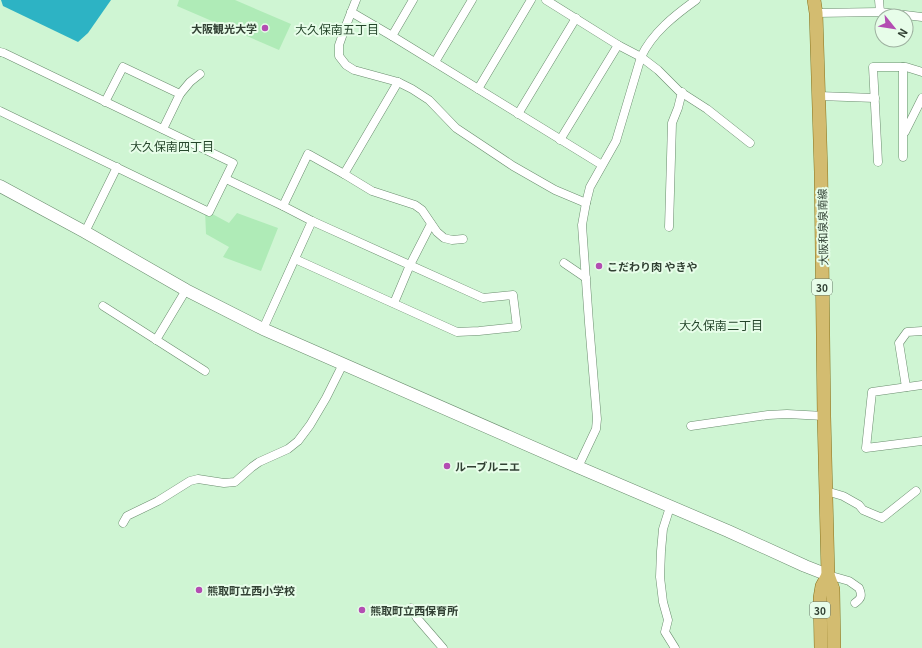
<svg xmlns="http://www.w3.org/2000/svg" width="922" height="648" viewBox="0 0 922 648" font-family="Georgia,'Noto Sans JP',serif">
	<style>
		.green { fill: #afebb7 }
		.water { fill: #2db3c4 }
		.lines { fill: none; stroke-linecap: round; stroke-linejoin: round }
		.street-casing { stroke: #6a8d6e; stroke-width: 9 }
		.secondary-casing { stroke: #6a8d6e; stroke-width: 13 }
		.primary-casing { stroke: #87731d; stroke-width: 14 }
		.street { stroke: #fff; stroke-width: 8 }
		.secondary { stroke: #fff; stroke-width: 12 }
		.primary { stroke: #d3bc70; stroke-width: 13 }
		.poi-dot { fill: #b34db2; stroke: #e7fde9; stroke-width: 1.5 }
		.labels { text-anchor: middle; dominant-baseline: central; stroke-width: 4; stroke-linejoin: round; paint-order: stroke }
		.shield { fill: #e7fde9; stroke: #68796a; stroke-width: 1 }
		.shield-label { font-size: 10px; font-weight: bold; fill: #314033 }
		.poi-label { font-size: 11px; font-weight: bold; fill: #314033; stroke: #e7fde9; text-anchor: start }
		.street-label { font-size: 11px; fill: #314033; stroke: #e7fde9 }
		.neighbourhood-label { font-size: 12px; fill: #25462b; stroke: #e7fde9 }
	</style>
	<rect width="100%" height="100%" fill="#cff5d3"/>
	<g class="green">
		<path d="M179,0H235L291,24L279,50L177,6Z"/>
		<path d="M205,210L229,223L237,213L278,228L261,271L223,257L229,247L206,234Z"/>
	</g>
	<path class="water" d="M1,0H111L88,33L78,42L3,6Z"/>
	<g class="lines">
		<g class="street-casing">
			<g id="street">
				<path d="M356,0L345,28L339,45V56L346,65L354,70L398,82L412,89L429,100L456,128L513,166L555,190L586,203"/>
				<path d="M546,0L618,45L641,57L658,70L679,91L707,109L750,143"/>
				<path d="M879,0L880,12"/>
				<path d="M351,12L392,36L602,165"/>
				<path d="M816,13L880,12L922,17"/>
				<path d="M392,36L413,0"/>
				<path d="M0,52L4,53L233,163L209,212L0,111"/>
				<path d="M435,62L472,0"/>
				<path d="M903,67V157"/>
				<path d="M478,89L531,0"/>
				<path d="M180,94L190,82L200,74"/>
				<path d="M819,96L875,98"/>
				<path d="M105,102L123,67L180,94L163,129"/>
				<path d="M518,114L576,18"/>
				<path d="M905,132L922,98"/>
				<path d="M560,140L618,45"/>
				<path d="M878,162L873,67H906L922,72"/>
				<path d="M344,174L398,82"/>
				<path d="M226,179L283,206L312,221L483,298L513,295L517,327L479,331L457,332L295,259"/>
				<path d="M283,206L308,154L344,174L372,191L415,205L422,210L437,232L444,238L452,240L463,239"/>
				<path d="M669,227L672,123L678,108L682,92"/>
				<path d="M85,232L117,167"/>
				<path d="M564,263L586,278"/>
				<path d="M394,303L410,265L431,224"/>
				<path d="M103,306L205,371"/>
				<path d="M263,329L312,221"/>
				<path d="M156,340L186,290"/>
				<path d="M922,385L872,392L866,448L922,441"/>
				<path d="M906,387L899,343L907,332L922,331"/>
				<path d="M691,426L768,415L787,414L824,416"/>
				<path d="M578,467L596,429L597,419L589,323L582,225L586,203L590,187L616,141L641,57C652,33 675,15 696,0"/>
				<path d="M826,491L843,496L859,505L863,510L882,518L916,491"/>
				<path d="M670,507L663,529L661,551L660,577L663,602L668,620L665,632L675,648"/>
				<path d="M123,523L127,516L158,501L190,481L198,479L224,483L235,482L252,467L259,462L288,449L298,441L310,425L326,398L343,364"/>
				<path d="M828,575L849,581L859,588C862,595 862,598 855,603"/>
				<path d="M411,608L417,618L443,648"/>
			</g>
		</g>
		<g class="secondary-casing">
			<path id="secondary" d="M0,186L85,232L186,290L263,329L578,467L728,531L805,566L828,575"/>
		</g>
		<g class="primary-casing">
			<g id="primary">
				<path d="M814,0L816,13L821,172L824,416L828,575L833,589L834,648"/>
				<path d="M821,648L820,598L822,586L828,575"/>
			</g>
		</g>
		<use href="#street" class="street"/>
		<use href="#secondary" class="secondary"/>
		<use href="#primary" class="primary"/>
	</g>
	<g class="poi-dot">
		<circle cx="265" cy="28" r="4"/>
		<circle cx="599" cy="266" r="4"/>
		<circle cx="447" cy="466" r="4"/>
		<circle cx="199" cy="590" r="4"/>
		<circle cx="362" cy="610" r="4"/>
	</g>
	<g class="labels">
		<g class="shield">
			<rect x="812" y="279" width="20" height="16" rx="3"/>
			<rect x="810" y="602" width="20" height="16" rx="3"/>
		</g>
		<g class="shield-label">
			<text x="822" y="287">30</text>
			<text x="820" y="610">30</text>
		</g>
		<g class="poi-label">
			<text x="257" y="28" text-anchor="end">大阪観光大学</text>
			<text x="607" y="266">こだわり肉 やきや</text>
			<text x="455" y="466">ルーブルニエ</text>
			<text x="207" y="590">熊取町立西小学校</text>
			<text x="370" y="610">熊取町立西保育所</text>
		</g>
		<g class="street-label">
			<text transform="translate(822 227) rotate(-91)">大阪和泉泉南線</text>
		</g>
		<g class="neighbourhood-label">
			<text x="337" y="28">大久保南五丁目</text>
			<text x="172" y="145">大久保南四丁目</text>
			<text x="721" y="324">大久保南二丁目</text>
		</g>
	</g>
	<g transform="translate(894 28) rotate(120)"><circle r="19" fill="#e7fde9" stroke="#9eb1a0"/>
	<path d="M0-3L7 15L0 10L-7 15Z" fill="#b34db2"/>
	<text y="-6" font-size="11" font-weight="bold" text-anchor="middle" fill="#314033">N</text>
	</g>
</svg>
